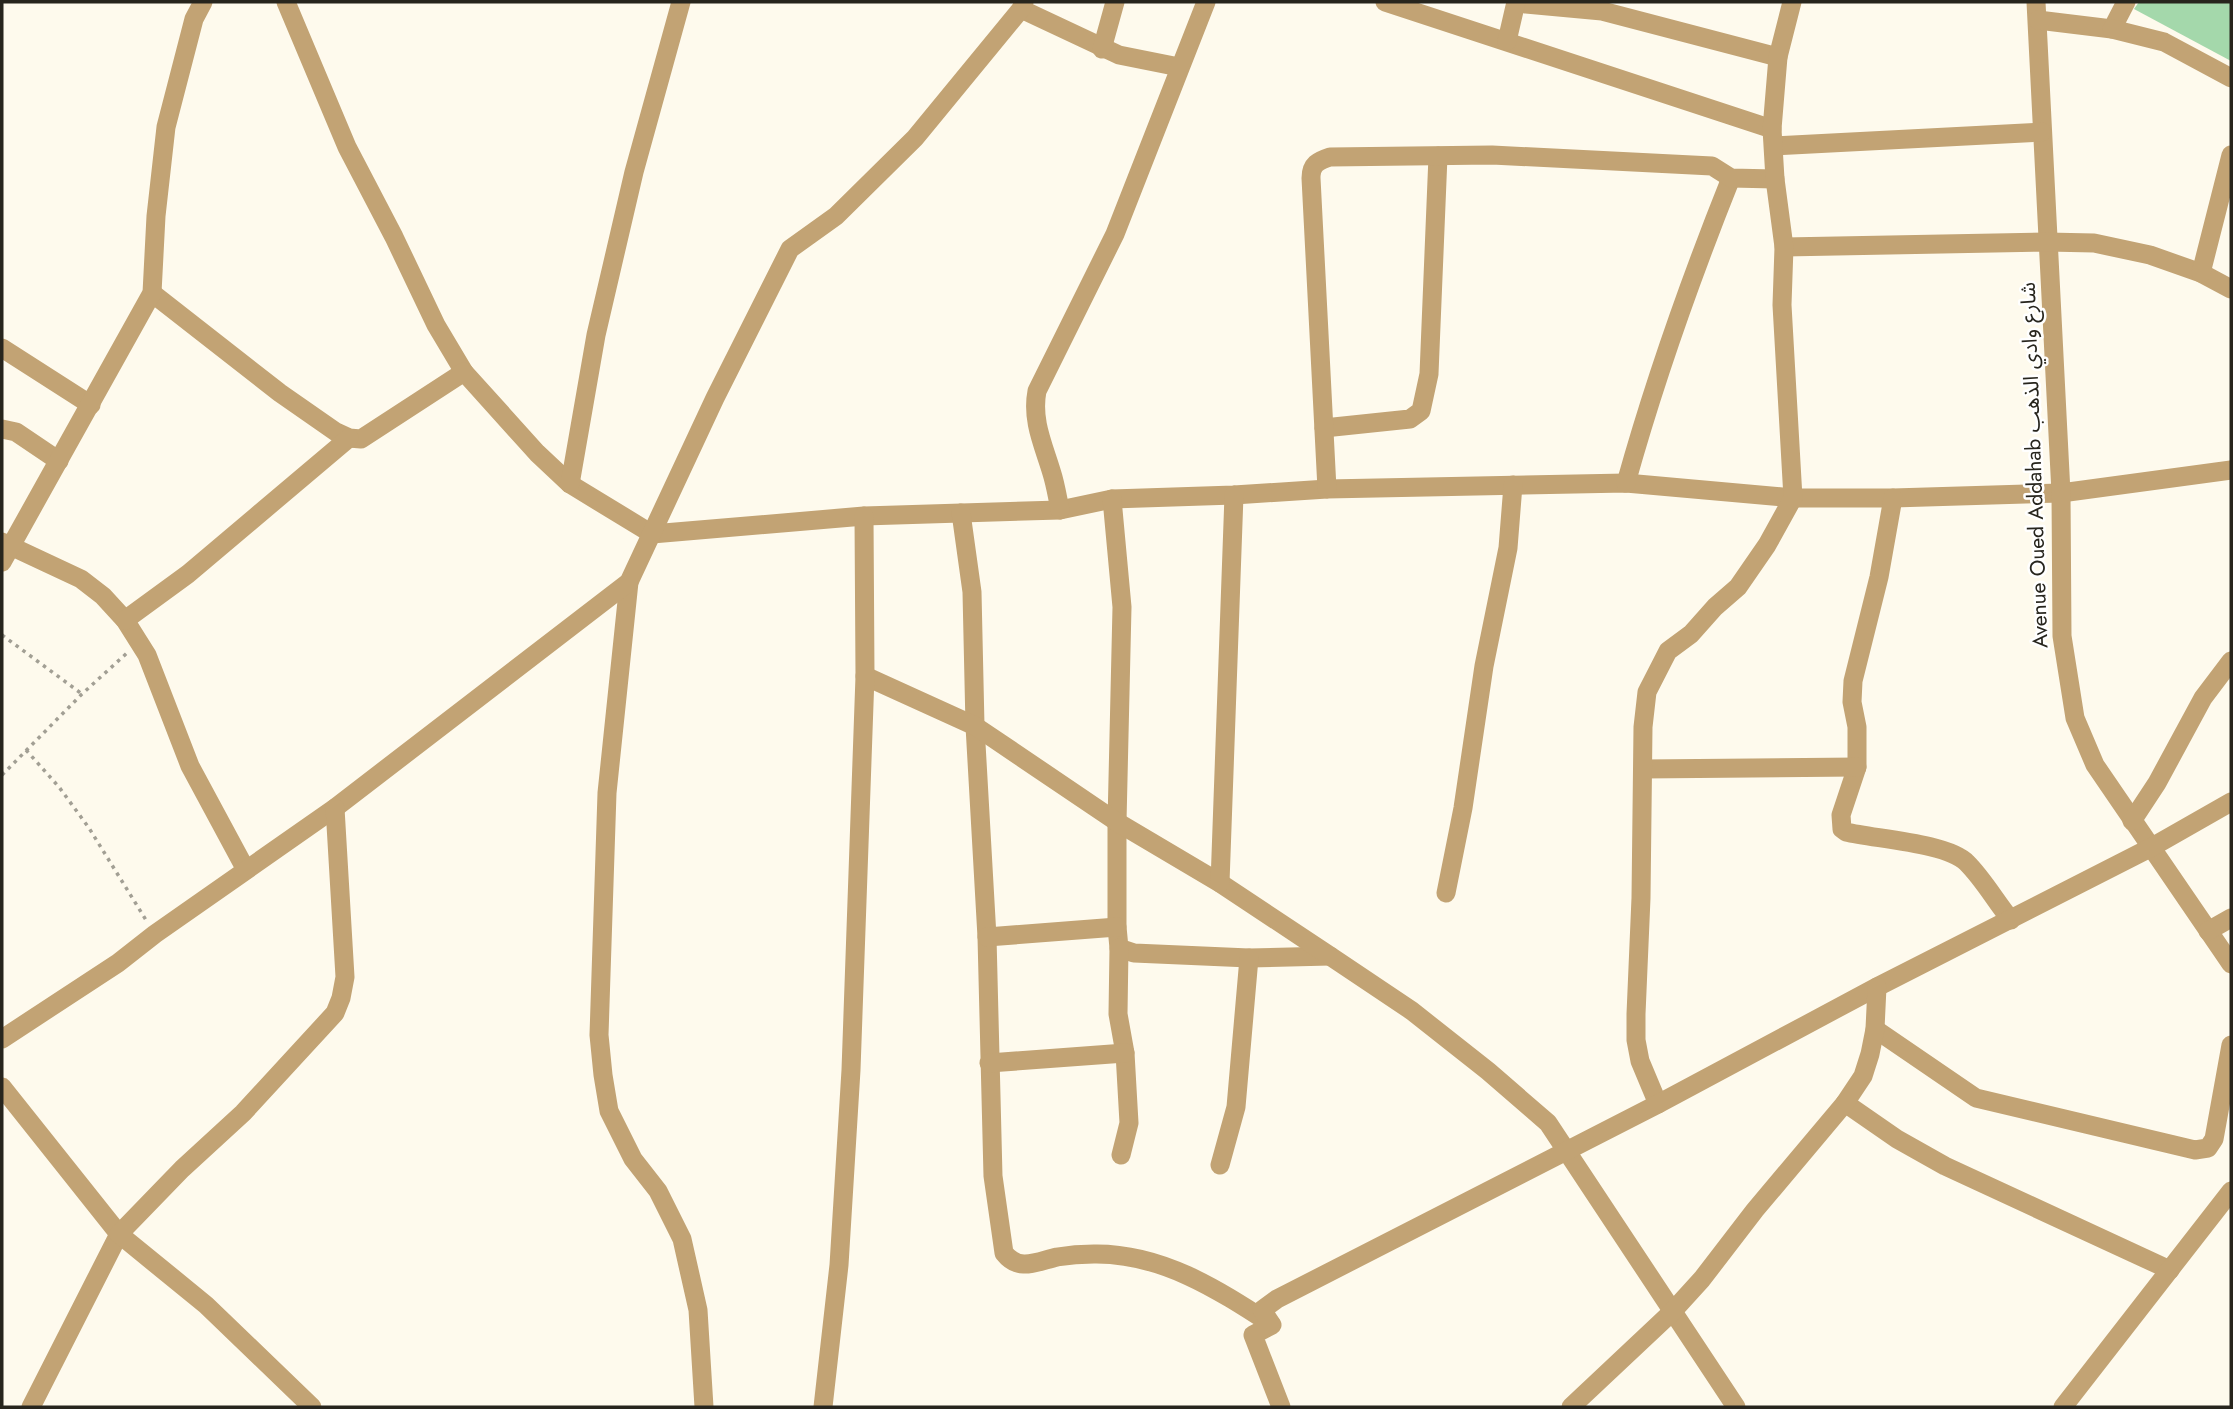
<svg xmlns="http://www.w3.org/2000/svg" width="2233" height="1409" viewBox="0 0 2233 1409" font-family="Jost,'Noto Sans Arabic',sans-serif">
	<style>
		.pitch { fill: #a4d8ab }
		.lines { fill: none; stroke-linecap: round; stroke-linejoin: round }
		.path { stroke: #a29f94; stroke-width: 3.5; stroke-dasharray: 3.5 5; stroke-linecap: butt }
		.minor { stroke: #c2a374; stroke-width: 19 }
		.labels { text-anchor: middle; dominant-baseline: central; stroke-width: 5; stroke-linejoin: round; paint-order: stroke }
		.street-label { font-size: 21px; fill: #27251d; stroke: #fff }
	</style>
	<rect width="100%" height="100%" fill="#fefaed"/>
	<path class="pitch" d="M2139,2H2231V61L2134,9Z"/>
	<g class="lines">
		<g class="path">
			<path d="M2,635L82,694"/>
			<path d="M26,750L59,787L89,828L146,920"/>
			<path d="M2,775L82,694L127,653"/>
		</g>
		<g class="minor">
			<path d="M286,2L347,147L394,237L436,325L464,372L537,453L570,484L652,534L864,516L1060,510L1112,499L1234,495L1327,489L1626,483L1793,498H1893L2061,493L2231,470"/>
			<path d="M1385,2L1772,129"/>
			<path d="M1519,2L1526,4L1602,11L1778,57"/>
			<path d="M2036,2L2061,493L2062,636L2075,718L2095,765L2231,964"/>
			<path d="M1021,9L1119,55L1179,67"/>
			<path d="M2038,20L2112,29L2126,2"/>
			<path d="M2112,29L2164,42L2231,78"/>
			<path d="M1507,41L1516,2"/>
			<path d="M1102,49L1115,2"/>
			<path d="M1774,146L2042,132"/>
			<path d="M1784,247L2047,242L2094,243L2150,255L2201,273L2231,289"/>
			<path d="M2201,273L2231,155"/>
			<path d="M152,293L280,393L336,432L349,438L361,439L464,372"/>
			<path d="M2,348L91,405"/>
			<path d="M1324,428L1410,419L1421,411L1429,374L1438,156"/>
			<path d="M2,429L16,432L59,461"/>
			<path d="M1626,483C1655,379 1691,278 1731,178"/>
			<path d="M570,484L596,335L634,172L681,2"/>
			<path d="M1327,489L1311,178C1311,164 1318,161 1330,157L1492,155L1712,166L1731,178L1775,179"/>
			<path d="M1893,498L1879,577L1853,681L1852,702L1857,727V767L1841,815L1842,829L1846,832C1875,839 1948,843 1967,863C1984,880 1996,902 2011,920"/>
			<path d="M1112,499L1122,607L1117,822V927L1119,948L1134,953L1249,958L1330,956"/>
			<path d="M1060,510C1058,499 1056,488 1053,477C1045,448 1031,422 1037,391L1115,234L1206,2"/>
			<path d="M961,513L972,592L975,726L987,937L993,1176L1004,1253C1019,1272 1036,1262 1057,1257C1069,1255 1082,1254 1094,1254C1161,1253 1217,1289 1271,1324"/>
			<path d="M2,542L81,579L103,596L125,620L147,655L190,766L246,870"/>
			<path d="M2,562L152,293L156,216L166,127L194,19L203,2"/>
			<path d="M629,582L607,793L599,1035L603,1075L609,1111L633,1159L658,1191L682,1239L698,1310L704,1407"/>
			<path d="M125,620L188,574L349,438"/>
			<path d="M865,676L975,726L1117,822L1220,883L1330,956L1412,1011L1488,1071L1548,1123L1736,1407"/>
			<path d="M1643,769L1857,767"/>
			<path d="M2132,821L2157,783L2203,698L2231,661"/>
			<path d="M1220,883L1234,495"/>
			<path d="M1446,893L1463,808L1484,666L1508,548L1513,485"/>
			<path d="M2208,931L2231,918"/>
			<path d="M987,937L1117,927"/>
			<path d="M1119,948L1118,1014L1125,1053L1129,1123L1121,1155"/>
			<path d="M1875,1029L1976,1098L2195,1150L2208,1148L2214,1139L2231,1045"/>
			<path d="M2,1039L118,963L155,934L335,808L629,582L715,398L790,249L836,216L915,138L1021,9L1024,2"/>
			<path d="M989,1063L1125,1053"/>
			<path d="M2,1087L119,1234L31,1407"/>
			<path d="M1845,1103L1897,1139L1945,1166L2170,1270"/>
			<path d="M1658,1104L1640,1061L1636,1040V1014L1641,898L1643,727L1647,692L1668,651L1691,634L1715,607L1738,587L1767,545L1793,498L1782,305L1784,247L1775,179L1772,129L1778,57L1792,2"/>
			<path d="M1220,1165L1236,1107L1249,958"/>
			<path d="M312,1407L206,1305L119,1234L182,1169L243,1113L335,1013L341,998L345,977L335,808"/>
			<path d="M823,1407L839,1265L851,1070L865,676L864,516"/>
			<path d="M1281,1407L1253,1335L1272,1325L1262,1310L1277,1299L1658,1104L1877,987L2152,847L2231,802"/>
			<path d="M1571,1407L1672,1312L1702,1279L1755,1210L1845,1103L1863,1076L1870,1054L1875,1029L1877,987"/>
			<path d="M2063,1407L2231,1191"/>
		</g>
	</g>
	<g class="labels">
		<g class="street-label">
			<text transform="translate(2034 465) rotate(-92)">Avenue Oued Addahab شارع وادي الذهب</text>
		</g>
	</g>
	<rect width="2233" height="1409" fill="none" stroke="#27251d" stroke-width="7"/>
</svg>
